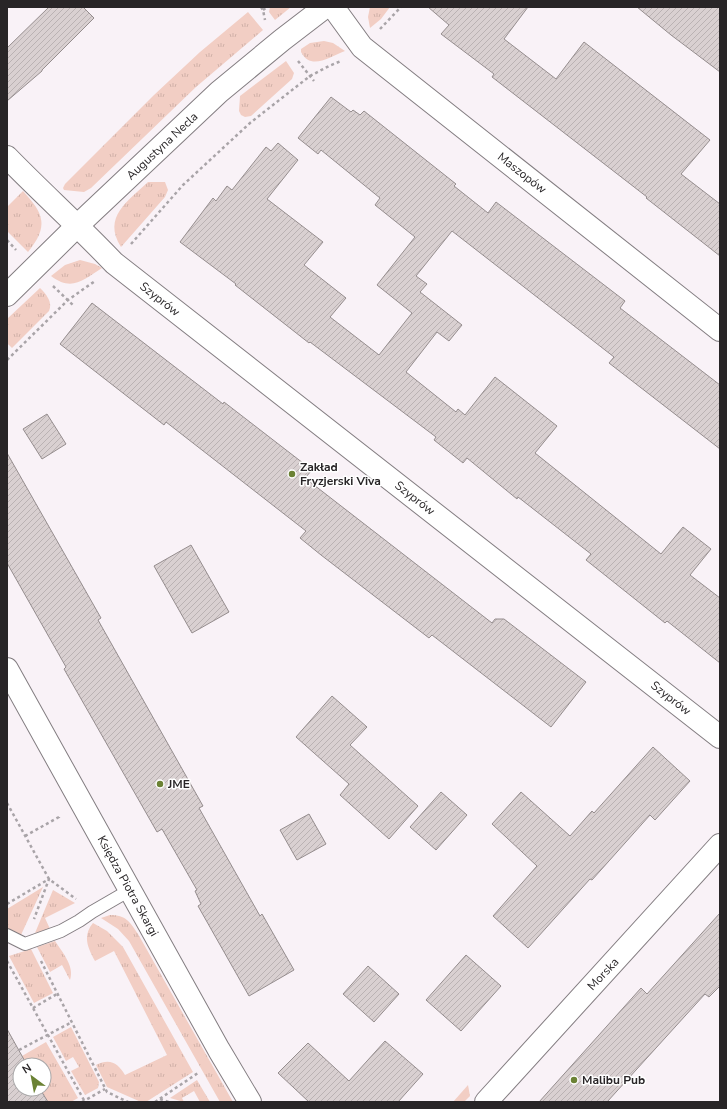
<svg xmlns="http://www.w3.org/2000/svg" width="727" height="1109" viewBox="0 0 727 1109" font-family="'Nunito Sans',sans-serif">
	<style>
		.grass { fill: url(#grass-tufts) }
		.building { fill: url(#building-hatch); stroke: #958d8e }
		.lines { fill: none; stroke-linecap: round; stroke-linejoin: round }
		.service-casing { stroke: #837d81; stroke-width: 14 }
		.minor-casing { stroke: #837d81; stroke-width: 24 }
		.secondary-casing { stroke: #837d81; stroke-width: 24 }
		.path { stroke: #a9a4a8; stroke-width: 2.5; stroke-dasharray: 3 3; stroke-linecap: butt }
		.service { stroke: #fff; stroke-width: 12 }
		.minor { stroke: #fff; stroke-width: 22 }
		.secondary { stroke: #fff; stroke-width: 22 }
		.poi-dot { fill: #6b8234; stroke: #fff; stroke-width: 1.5 }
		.labels { text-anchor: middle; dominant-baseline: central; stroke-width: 3; stroke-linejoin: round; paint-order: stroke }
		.street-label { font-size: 12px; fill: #282527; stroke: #fff }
		.poi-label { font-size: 12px; font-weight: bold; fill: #282527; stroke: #fff; text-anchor: start }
	</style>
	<defs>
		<pattern id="grass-tufts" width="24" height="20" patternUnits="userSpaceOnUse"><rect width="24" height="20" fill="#f2cec4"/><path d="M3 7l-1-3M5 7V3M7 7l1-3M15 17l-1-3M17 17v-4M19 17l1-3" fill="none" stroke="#d0b1a8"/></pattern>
		<pattern id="building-hatch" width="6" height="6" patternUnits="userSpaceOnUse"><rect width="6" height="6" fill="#d9d0d1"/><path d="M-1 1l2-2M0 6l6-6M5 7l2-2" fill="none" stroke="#bab2b3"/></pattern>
	</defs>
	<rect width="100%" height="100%" fill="#f9f2f7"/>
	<g class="grass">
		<path d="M270,7H291L275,20L269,12Z"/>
		<path d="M370,7H390L381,19L370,28L368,17Z"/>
		<path d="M248,12L263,30L196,87L91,188L84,192L64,190L63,188L65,184L154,95L200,52Z"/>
		<path d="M324,41L333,43L345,51C329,57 311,71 301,52V49L310,43Z"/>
		<path d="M286,61L294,73L292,79L251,116L245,117L241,115L239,111L240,96Z"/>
		<path d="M148,182H165L168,190L165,197L121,247C102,217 128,201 148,182Z"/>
		<path d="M23,191C44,214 49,226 28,252L7,231V207Z"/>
		<path d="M80,260L95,264L102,268C83,280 72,292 51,276L65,265Z"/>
		<path d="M40,288C46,294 53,302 49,311L12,348L7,343V319Z"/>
		<path d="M43,887L21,935L7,929V909Z"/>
		<path d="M53,890L75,903L45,918L50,929L35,933Z"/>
		<path d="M110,915C126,915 130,922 138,934L233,1102H220L129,941L118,929L101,918Z"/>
		<path d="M93,923L107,931L123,947L193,1072L146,1102H141L107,1087L96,1065C110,1058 118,1063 125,1075L167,1055L114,951L95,961C88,948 82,936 93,923Z"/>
		<path d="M55,941C62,952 75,966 70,980L62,965L50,972L37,947Z"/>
		<path d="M31,949L53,993L34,1003L9,956Z"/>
		<path d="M71,1027L99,1082L98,1088L85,1095L71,1071L79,1067L73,1057L66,1061L53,1037Z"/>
		<path d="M46,1042L78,1098L71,1102H48L40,1089H44V1065H27L22,1056Z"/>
		<path d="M197,1080L210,1102H200L194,1091L182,1098L184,1102L170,1098Z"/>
		<path d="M468,1085L470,1096L464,1102H453Z"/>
	</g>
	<g class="building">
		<path d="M49,7H83L94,18L42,70V71L7,101V48Z"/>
		<path d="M428,7H528L504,39L556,79L584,42L710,140L681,174L720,204V256L646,198L647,197L492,77L494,74L441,34L449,25Z"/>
		<path d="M637,7H720V72L671,35Z"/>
		<path d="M331,97L351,112L353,110L360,115L364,111L456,184L454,186L488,213L496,202L625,301L620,308L720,385V449L609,363L614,357L452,231L416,276L427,284L420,292L462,325L449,341L437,332L406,372L456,412L458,409L465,415L495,377L557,426L535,453L661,554L683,527L711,549L690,575L720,598V663L667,621L665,623L586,560L591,554L518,497L517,499L467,458L463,463L434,440L436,437L310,342L309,343L235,285L236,284L180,242L213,198L216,201L227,186L232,190L266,147L271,151L278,143L298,160L267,199L323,242L304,265L346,298L330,317L379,355L412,313L377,285L415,237L375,205L380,198L321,150L318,154L298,138Z"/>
		<path d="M92,303L223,404L224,402L312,470L305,478L492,623L495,619H504L586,682L551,727L432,635L429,638L321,555L300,538L306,531L166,422L164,425L60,344Z"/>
		<path d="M47,414L66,444L42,459L23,429Z"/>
		<path d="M7,453L101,618L98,620L203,806L199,808L260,916L262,914L294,970L249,996L198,906L201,904L195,891L197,890L162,829L157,832L64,669L66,667L7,563Z"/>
		<path d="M191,545L229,612L192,633L154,566Z"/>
		<path d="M332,696L367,727L350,745L418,806L389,839L340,795L349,784L296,737Z"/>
		<path d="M653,747L690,781L655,820L650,815L592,880L590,879L528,948L493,916L537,866L492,824L521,792L570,836L592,811L594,813Z"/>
		<path d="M441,792L467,815L436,850L410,827Z"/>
		<path d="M309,814L326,844L297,860L280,830Z"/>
		<path d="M720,913V986L709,997L705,994L607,1102H539L641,988L647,994Z"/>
		<path d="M466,955L501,986L461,1031L426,1000Z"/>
		<path d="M368,966L399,994L374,1022L343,994Z"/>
		<path d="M7,1029L27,1065H20V1089H40L48,1102H7Z"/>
		<path d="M385,1041L423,1074L398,1102H309L278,1073L308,1043L349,1081Z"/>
	</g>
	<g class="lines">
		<g class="service-casing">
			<path id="service" d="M7,935L25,944L61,931L79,921L92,912L130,890"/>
		</g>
		<g class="minor-casing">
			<g id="minor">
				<path d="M333,7L362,47L720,330"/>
				<path d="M7,157C42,193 79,226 114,263L720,737"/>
				<path d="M7,669L219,1050L250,1102"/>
				<path d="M486,1102L720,845"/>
			</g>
		</g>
		<g class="secondary-casing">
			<path id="secondary" d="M7,295L78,225L219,92L282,40L325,7"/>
		</g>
		<g class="path">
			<path d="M261,7L263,10L265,20"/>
			<path d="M263,10L267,7"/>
			<path d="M380,29L401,7"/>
			<path d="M298,61L314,81"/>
			<path d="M7,240L16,250"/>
			<path d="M131,244L183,185L250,123L310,76L329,66L341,61"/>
			<path d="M53,286L74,306"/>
			<path d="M7,360L68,300L95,281"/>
			<path d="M7,803L49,879L76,899"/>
			<path d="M25,836L59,817V816"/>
			<path d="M7,904L49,879L34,919"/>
			<path d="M7,961L85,1102"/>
			<path d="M41,961L107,1092L128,1102"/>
			<path d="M33,1008L57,994"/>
			<path d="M19,1050L72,1022"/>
			<path d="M160,1099L169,1102"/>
			<path d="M82,1102L105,1089"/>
			<path d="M155,1102L198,1073"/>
		</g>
		<use href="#service" class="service"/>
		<use href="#minor" class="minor"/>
		<use href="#secondary" class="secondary"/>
	</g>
	<g class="poi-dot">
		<circle cx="292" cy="474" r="4"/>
		<circle cx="160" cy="784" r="4"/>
		<circle cx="574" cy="1080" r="4"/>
	</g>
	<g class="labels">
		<g class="street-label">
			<text transform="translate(162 146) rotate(-43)">Augustyna Necla</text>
			<text transform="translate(522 173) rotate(38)">Maszopów</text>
			<text transform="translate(160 299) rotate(38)">Szyprów</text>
			<text transform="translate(415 498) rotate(38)">Szyprów</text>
			<text transform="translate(671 698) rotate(38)">Szyprów</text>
			<text transform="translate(128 886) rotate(61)">Księdza Piotra Skargi</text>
			<text transform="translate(603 974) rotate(-47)">Morska</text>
		</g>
		<g class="poi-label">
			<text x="300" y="467">Zakład<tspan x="300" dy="14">Fryzjerski Viva</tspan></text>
			<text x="168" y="784">JME</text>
			<text x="582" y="1080">Malibu Pub</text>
		</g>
	</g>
	<rect width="727" height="1109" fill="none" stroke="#282527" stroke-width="16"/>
	<g transform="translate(32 1077) rotate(328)"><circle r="19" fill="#ffffff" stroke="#a9a8a9"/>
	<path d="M0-3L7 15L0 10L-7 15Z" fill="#6b8234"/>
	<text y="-6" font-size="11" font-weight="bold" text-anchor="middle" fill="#282527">N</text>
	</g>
</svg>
